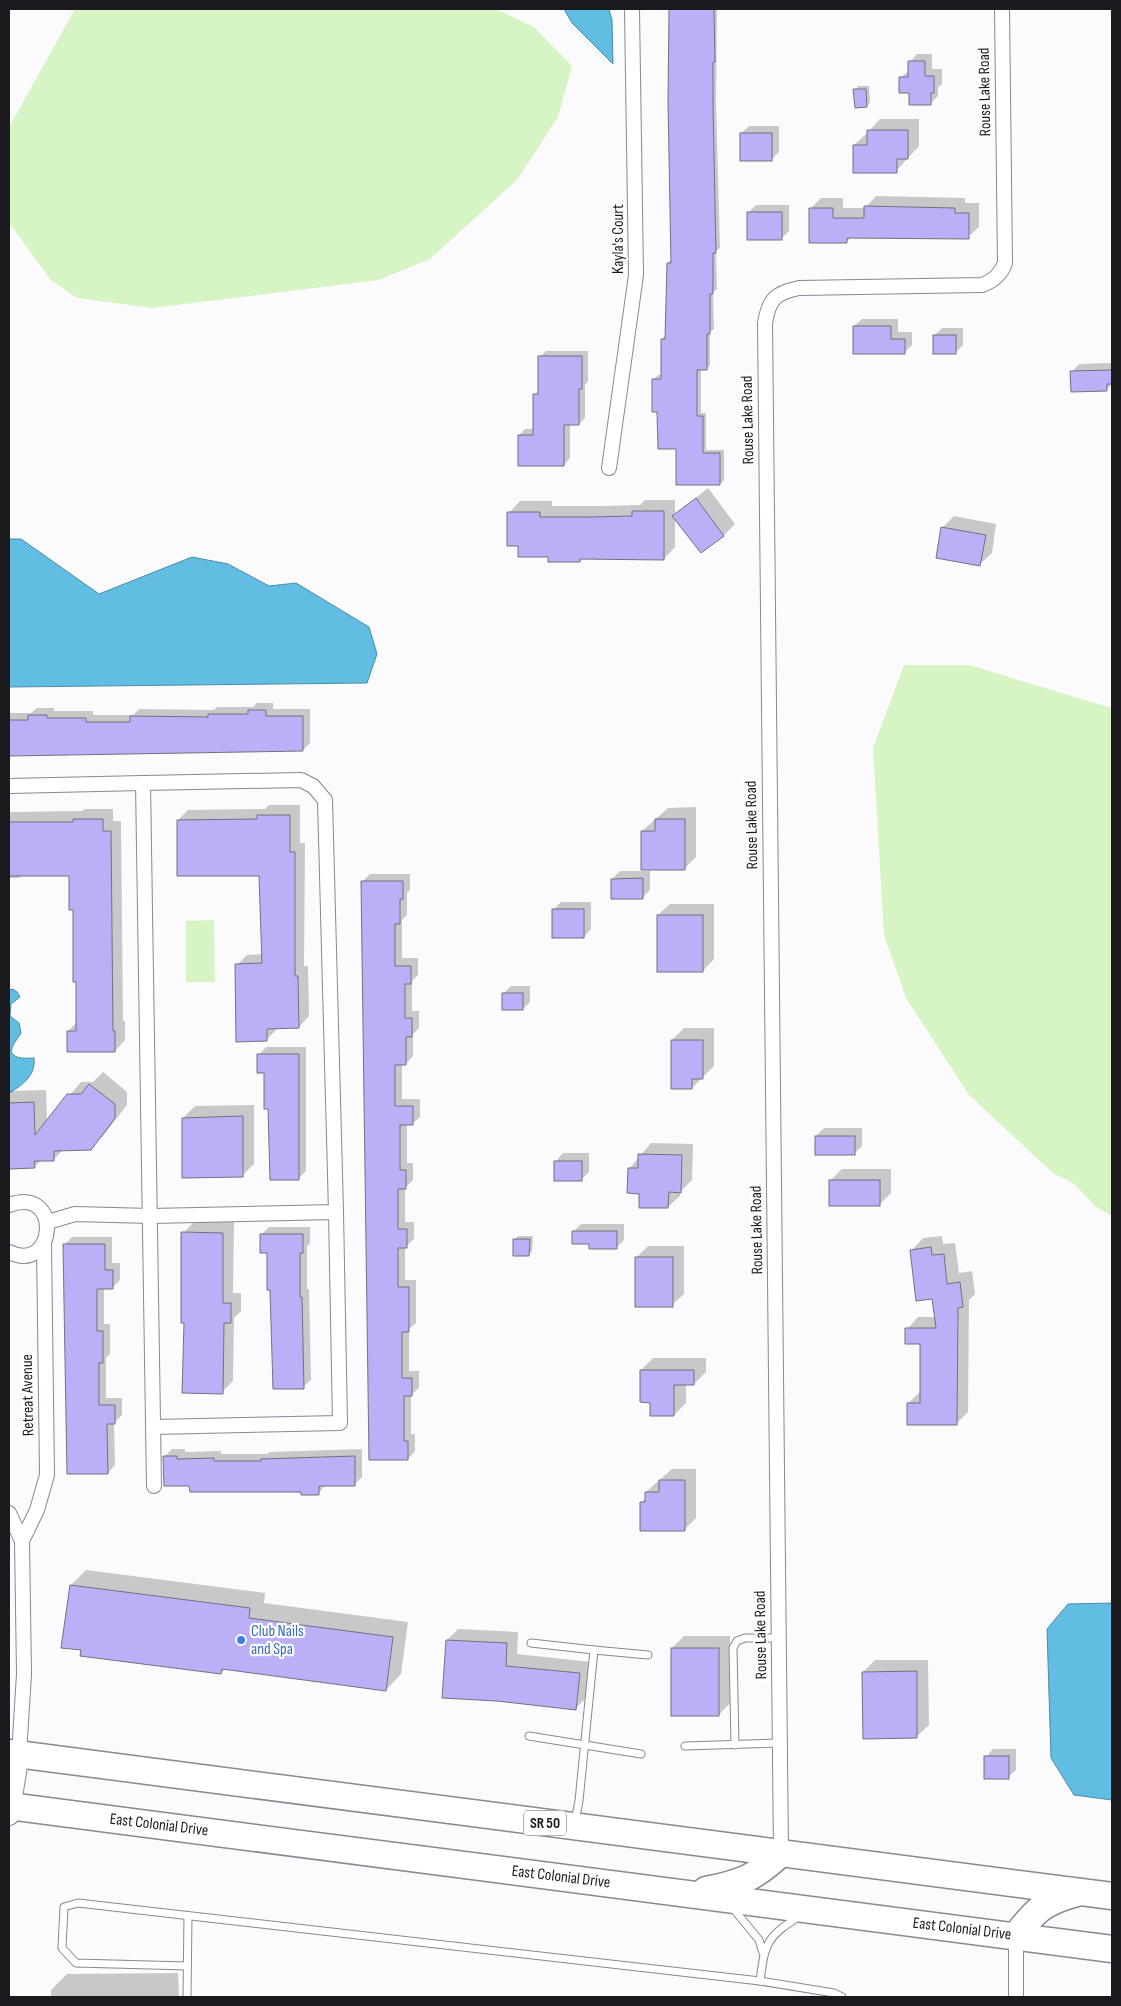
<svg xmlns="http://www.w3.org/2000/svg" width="1121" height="2006" viewBox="0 0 1121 2006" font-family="'Sofia Sans Condensed',sans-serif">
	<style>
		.green { fill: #d7f4c5 }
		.water { fill: #61bde1; stroke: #4c8ca6 }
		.shadow { fill: #0003 }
		.building { fill: #bbb0f8; stroke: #72717b }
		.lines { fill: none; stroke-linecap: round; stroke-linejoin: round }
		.lane-casing { stroke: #888792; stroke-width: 9 }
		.street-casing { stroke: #888792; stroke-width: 16 }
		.secondary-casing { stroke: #888792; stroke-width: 22 }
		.highway-casing { stroke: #888792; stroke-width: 29 }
		.lane { stroke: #fff; stroke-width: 7 }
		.street { stroke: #fff; stroke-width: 14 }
		.secondary { stroke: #fff; stroke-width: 20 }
		.highway { stroke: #fff; stroke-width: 26 }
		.shop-dot { fill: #3f7fe0; stroke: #fff; stroke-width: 2 }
		.labels { text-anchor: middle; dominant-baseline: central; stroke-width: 4.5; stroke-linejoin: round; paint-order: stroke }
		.shield { fill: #fff; stroke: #5f5e61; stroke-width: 1 }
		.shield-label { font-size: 15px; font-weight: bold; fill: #1a191d }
		.street-label { font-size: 16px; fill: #1a191d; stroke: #fff }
		.shop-label { font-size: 16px; fill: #366cbe; stroke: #fff; text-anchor: start }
	</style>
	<rect width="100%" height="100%" fill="#fbfbfd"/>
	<g class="green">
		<path d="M75,9H496L534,27L572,66L558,117L517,180L430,259L379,280L152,308L77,298L51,280L9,223V127Z"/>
		<path d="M904,665H969L1112,708V1216L1096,1207L1073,1183L1053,1173L969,1095L906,998L884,935L873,748Z"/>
		<path d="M214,920L215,982H186V921Z"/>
	</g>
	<g class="water">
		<path d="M564,9H609L612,20L613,64L572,23Z"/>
		<path d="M9,539H21L99,594L192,557L228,564L269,586L296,583L369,627L377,654L367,683L9,687Z"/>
		<path d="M13,989L17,992L20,997L11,1004L10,1016L19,1023L21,1033L13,1045L11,1052C16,1060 26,1058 34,1058C36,1075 23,1085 9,1093V990Z"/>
		<path d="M1112,1603V1800L1074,1795L1051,1758L1047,1629L1068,1604Z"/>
	</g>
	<g class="shadow">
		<path d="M670,9H717L716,101L720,248L716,251L717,289L713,292L714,329L710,332V365L707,369H701V413H706V450H724V480L720,484L677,448L659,410L654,379L658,375H662V339L666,335L668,263L672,259L669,102Z"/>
		<path d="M917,54H932V69H942V84L938,88V96L930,104L910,92L900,78L910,70V62Z"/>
		<path d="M858,86H869L870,102L867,106L855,90Z"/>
		<path d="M880,119H919V146L896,171L854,145L866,134H869V131Z"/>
		<path d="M749,126H779V152L772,159L741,133Z"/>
		<path d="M876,196L965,198V203H979V227L968,237H852L846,242L810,209L821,198H843V208H865Z"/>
		<path d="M756,205H789V231L782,238L748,213Z"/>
		<path d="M862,319H898V332H912V345L904,353L854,326Z"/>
		<path d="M942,328H963V345L956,352L934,336Z"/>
		<path d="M546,351H588V381L585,385V418L579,424H570V458L564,465L519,435L525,429H534V395L540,389V357Z"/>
		<path d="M1112,363V384L1106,390L1072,372L1079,364Z"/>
		<path d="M708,488L735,524L724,535L701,552L675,517V547L664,559L583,558L580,561L550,555L519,545L509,513L520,501H552V506H603L640,505L645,500H675V515Z"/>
		<path d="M954,516L996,524L992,553L980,564L942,528Z"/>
		<path d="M257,703H273V709H310V743L303,750L9,755V713H31L37,708H54V711H93V715H133L139,709L214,710L217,707H253Z"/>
		<path d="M269,805H300V843H305L304,966H308L309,1016L299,1027H276V1030L266,1040L237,965L247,955L263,954L261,875L178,820L188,810L265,809Z"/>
		<path d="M696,807V857L684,869L642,831L668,808Z"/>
		<path d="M85,809H113V821H121L123,1021H125V1040L115,1051L68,1031L77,1022L75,909L71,875H22L19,878H9V812L82,811Z"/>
		<path d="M620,871H650V890L642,898L612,879Z"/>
		<path d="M370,874H410V890L407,893V915L402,920V958H418V975L412,981V1011H419V1028L413,1034V1056L406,1064H402V1099H420V1117L412,1124H407V1163H413V1180L405,1188V1222H414V1239L405,1247V1280H416V1323L409,1329V1371H419V1388L411,1395V1434H415V1451L408,1459H370L362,882Z"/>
		<path d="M561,902H591V929L584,937L554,909Z"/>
		<path d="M670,904H714V959L703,971L658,915Z"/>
		<path d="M511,986H530V1002L523,1009L503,994Z"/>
		<path d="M684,1028H714V1066L692,1088L672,1040Z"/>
		<path d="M266,1047H306V1171L299,1178L269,1108L265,1071L259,1055Z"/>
		<path d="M103,1072L127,1092V1105L103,1136L90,1148L64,1149L54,1159L42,1160L34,1167L9,1168V1091L46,1090L47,1122L81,1082H93Z"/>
		<path d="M254,1105V1164L242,1176L183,1118L195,1106Z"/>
		<path d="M824,1128H862V1146L855,1153L816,1136Z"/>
		<path d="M651,1143L693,1144L692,1180L680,1192V1196L668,1207L641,1192L629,1169Z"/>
		<path d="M563,1153H589V1172L581,1180L556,1161Z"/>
		<path d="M842,1169H891V1193L879,1205L830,1181Z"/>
		<path d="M194,1222H234L233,1293H241V1311L234,1318L233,1381L222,1392L185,1322L183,1233Z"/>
		<path d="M581,1224H624V1240L616,1248L574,1231Z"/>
		<path d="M269,1227H310V1244L307,1246V1289H309L311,1380L303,1387L271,1289L268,1251L261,1235Z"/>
		<path d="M518,1236H533L532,1251L529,1255L514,1240Z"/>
		<path d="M942,1236L943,1244L955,1243L959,1273L972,1271L975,1294L969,1300L968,1412L956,1424L908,1403L920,1392L922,1342L907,1329L918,1317H936L933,1298L912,1250L923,1238Z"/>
		<path d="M72,1237H112V1263H120V1280L112,1288H104V1324H110V1354L106,1358V1398H122V1415L114,1423L115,1465L108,1473L64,1245Z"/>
		<path d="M648,1246H684V1294L672,1305L636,1258Z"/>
		<path d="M653,1358H706V1372L694,1384H686V1403L674,1415L652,1401L641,1370Z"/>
		<path d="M172,1449H185V1452L221,1451V1454H267L270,1452L362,1449V1477L355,1484H326L318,1494L191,1484L165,1456Z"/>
		<path d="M672,1469H696V1518L684,1530L641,1503L646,1498V1492Z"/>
		<path d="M86,1570L265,1593L264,1603L408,1622L401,1674L386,1690L225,1669L221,1673L82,1649L71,1585Z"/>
		<path d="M458,1629L518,1632L517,1654L591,1662L587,1697L576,1708L447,1640Z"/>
		<path d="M684,1636H730V1703L719,1715L672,1648Z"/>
		<path d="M875,1660H928L929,1725L917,1736L863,1672Z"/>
		<path d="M993,1749H1016V1770L1008,1777L986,1757Z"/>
		<path d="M178,1973L179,1997H51V1990L67,1974Z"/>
	</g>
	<g class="building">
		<path d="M669,9H714L715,62H713V106L716,253H713V294H710V334H707V370H697V416H703V453H720V485H676V449H658L657,412H652V379H661V339H665L667,263H671L668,102Z"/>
		<path d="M908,61H925V76H934V93H931V105H909V93H899V77H908Z"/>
		<path d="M853,89H866L867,107L855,108Z"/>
		<path d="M867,130H908V159H897V173H853V145H867Z"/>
		<rect x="740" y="133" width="32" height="28"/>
		<path d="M864,206L955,208V213H969V239L847,238V243H809V208H833V218H864Z"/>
		<rect x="747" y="212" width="35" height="28"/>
		<path d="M853,326H891V339H905V354H853Z"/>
		<rect x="933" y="335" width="23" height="19"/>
		<path d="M538,356H582V389H579V425H564V466H518V435H533V394H538Z"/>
		<path d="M1112,370V384H1107V391L1071,392L1070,371Z"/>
		<path d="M696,498L724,536L701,553L672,516Z"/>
		<path d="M632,511H664V560L580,559V562H548V557H518V546H507V512H540V517H590L632,516Z"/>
		<path d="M941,527L986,535L980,566L936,558Z"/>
		<path d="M248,710H266V716H303V751L9,756V720H28V715H47V718H86V722H130V716L208,717V714H248Z"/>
		<path d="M257,815H290V852H295V976H298L299,1028L267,1029V1041L236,1042L235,964L262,963L259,876H177V820L257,819Z"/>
		<path d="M73,819H103V831H111L113,1031H115V1052H67V1031H76V982H73V910H69V876H9V822H73Z"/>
		<path d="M655,819H685V870H641V831H655Z"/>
		<path d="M643,878V899H611V879Z"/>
		<path d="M361,881H403V899H400V924H395V966H411V984H405V1018H412V1037H406V1065H395V1106H413V1125H400V1170H406V1189H398V1229H407V1248H398V1287H409V1332H402V1378H412V1396H404V1441H408V1460H369Z"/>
		<rect x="552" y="909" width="32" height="29"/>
		<rect x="657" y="915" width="46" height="57"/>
		<rect x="502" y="993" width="21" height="17"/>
		<path d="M671,1040H703V1079H692V1089H671Z"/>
		<path d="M257,1054H299V1180H270L268,1109H264V1073H257Z"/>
		<path d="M89,1084L115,1104V1118L91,1150L54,1151V1161H34L35,1168L9,1169V1103L34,1102L35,1135L67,1094H81Z"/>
		<path d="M243,1116V1177L182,1178V1118Z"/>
		<rect x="815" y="1136" width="40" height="19"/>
		<path d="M638,1154L682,1155L681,1193L669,1192L668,1208H639V1194L627,1193L628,1168H638Z"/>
		<rect x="554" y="1161" width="28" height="20"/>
		<rect x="829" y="1180" width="51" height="26"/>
		<path d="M572,1231H617V1249H589V1244H572Z"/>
		<path d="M181,1232L223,1233V1303H231V1323H224L223,1394L182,1393L184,1323H181Z"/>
		<path d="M260,1234H303V1253H300V1297H302L304,1389H273L270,1290H267V1253H260Z"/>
		<path d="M513,1239H530L529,1256H513Z"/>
		<path d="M63,1244H105V1270H113V1289H97V1331H103V1363H99V1405H115V1424H107L108,1474H67Z"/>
		<path d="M931,1247L932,1255L944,1254L947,1284L960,1282L963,1307L958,1308L957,1425H907V1403H920V1344H905V1328H936L932,1299L916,1301L910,1250Z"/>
		<rect x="635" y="1257" width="38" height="50"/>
		<path d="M640,1370H694V1385H674V1416H650V1403L640,1402Z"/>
		<path d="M163,1456H177V1459L214,1458V1461H261V1459L355,1456V1486H319V1495H301V1492H190L189,1486H164Z"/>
		<path d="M659,1480H685V1531H640V1502H645V1492H659Z"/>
		<path d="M70,1585L250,1608L249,1618L393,1637L386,1691L222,1669L221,1674L80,1656L81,1650L61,1648Z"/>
		<path d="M446,1640L507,1643L506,1666L580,1673L576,1710L497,1701L442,1698Z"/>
		<rect x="671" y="1648" width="48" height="68"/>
		<path d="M917,1671V1738L863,1739L862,1672Z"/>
		<rect x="984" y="1756" width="25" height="23"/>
	</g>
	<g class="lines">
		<g class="lane-casing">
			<g id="lane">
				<path d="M531,1643L594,1650L579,1801L575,1821"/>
				<path d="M594,1650L648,1655"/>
				<path d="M529,1736L641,1754"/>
				<path d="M735,1745L733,1648L737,1641L745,1638H778"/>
				<path d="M685,1746L779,1743"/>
				<path d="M732,1907L759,1940L763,1953"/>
				<path d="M187,1966L76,1963L62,1948L64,1907L78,1903L760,1981L834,1993L842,1997"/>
				<path d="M760,1981C765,1943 766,1937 800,1916"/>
				<path d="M187,1997L188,1916"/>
			</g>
		</g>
		<g class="street-casing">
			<g id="street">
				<path d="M609,468L636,275L632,9"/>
				<path d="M143,783L301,780L313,786L325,800L336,1212"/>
				<path d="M9,786L143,783L154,1486"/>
				<path d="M9,1205C63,1185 56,1275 9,1252"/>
				<path d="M48,1222L75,1214L151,1216L336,1212L340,1423L153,1427"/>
				<path d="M9,1513L22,1541L24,1674L19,1754"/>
				<path d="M22,1541L37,1510L47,1475L44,1243"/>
				<path d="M781,1853L765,323C769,299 775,293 799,288L982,285C993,281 1001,275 1005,263L1002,9"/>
				<path d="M1016,1936V1997"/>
			</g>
		</g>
		<g class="secondary-casing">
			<path id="secondary" d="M9,1815L19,1754"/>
		</g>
		<g class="highway-casing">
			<g id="highway">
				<path d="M9,1753L1112,1896"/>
				<path d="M9,1806L1112,1949"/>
				<path d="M706,1890C741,1883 755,1878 781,1853"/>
				<path d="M1016,1936C1036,1909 1044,1902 1077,1893"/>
			</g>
		</g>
		<use href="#lane" class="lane"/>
		<use href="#street" class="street"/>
		<use href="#secondary" class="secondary"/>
		<use href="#highway" class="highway"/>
	</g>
	<circle class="shop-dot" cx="241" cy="1640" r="5"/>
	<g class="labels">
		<rect class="shield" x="524" y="1810.5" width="42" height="25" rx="4"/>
		<g class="shield-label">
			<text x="545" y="1823">SR 50</text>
		</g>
		<g class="street-label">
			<text transform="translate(985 92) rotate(-91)">Rouse Lake Road</text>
			<text transform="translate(618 239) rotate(-90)">Kayla's Court</text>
			<text transform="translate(748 420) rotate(-91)">Rouse Lake Road</text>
			<text transform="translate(752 825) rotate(-91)">Rouse Lake Road</text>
			<text transform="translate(757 1230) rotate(-91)">Rouse Lake Road</text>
			<text transform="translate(28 1395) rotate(-91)">Retreat Avenue</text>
			<text transform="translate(761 1635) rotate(-91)">Rouse Lake Road</text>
			<text transform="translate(159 1825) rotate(7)">East Colonial Drive</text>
			<text transform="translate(561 1877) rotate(7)">East Colonial Drive</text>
			<text transform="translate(962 1929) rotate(7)">East Colonial Drive</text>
		</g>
		<g class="shop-label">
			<text x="251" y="1631">Club Nails<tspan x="251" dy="18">and Spa</tspan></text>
		</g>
	</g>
	<rect width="1121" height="2006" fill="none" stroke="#1a191d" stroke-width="20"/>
</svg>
